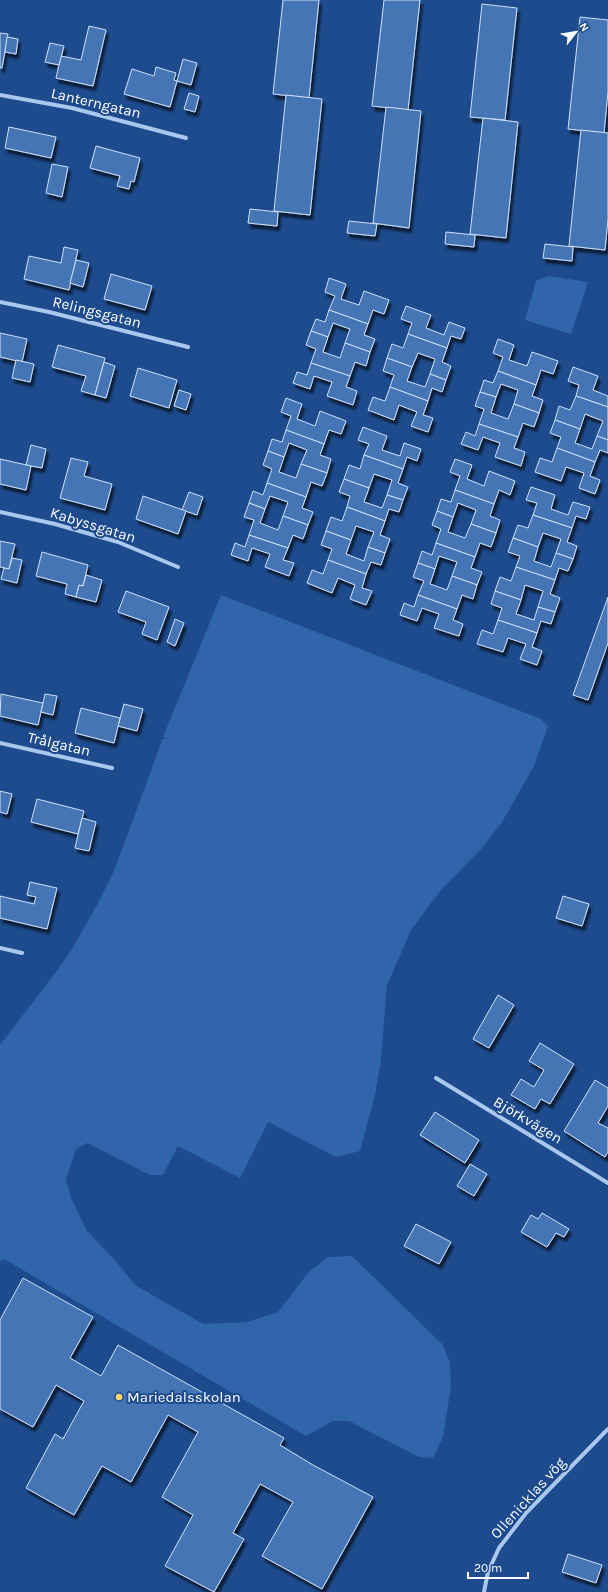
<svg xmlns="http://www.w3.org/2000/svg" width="608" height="1592" viewBox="0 0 608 1592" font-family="Karla,sans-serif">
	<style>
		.green { fill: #3065ab }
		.building { fill: #4575b5; stroke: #cfe1f9; filter: url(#shadow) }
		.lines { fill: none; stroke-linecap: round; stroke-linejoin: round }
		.minor { stroke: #aac7ed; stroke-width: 4 }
		.poi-dot { fill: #fdd568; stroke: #1d4b8d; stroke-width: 1.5 }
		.labels { text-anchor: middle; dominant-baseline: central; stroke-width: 4; stroke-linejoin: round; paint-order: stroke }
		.street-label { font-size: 15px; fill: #fff; stroke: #1d4b8d }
		.poi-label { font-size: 15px; fill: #fff; stroke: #1d4b8d; text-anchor: start }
	</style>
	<defs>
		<filter id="shadow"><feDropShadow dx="2.5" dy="4.5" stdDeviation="1" flood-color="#0009"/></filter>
	</defs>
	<rect width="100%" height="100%" fill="#1d4b8d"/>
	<g class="green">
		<path d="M548,276L588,282L571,334L525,320L536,281Z"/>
		<path d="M221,595L541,719L548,726L534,766L502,822L482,848L440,891L411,930L387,985L381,1060L375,1095L360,1151L336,1157L268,1122L240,1178L178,1146L163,1175H150L87,1143L76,1149L66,1179L71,1198L87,1231L114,1259L135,1285L203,1324L247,1322L278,1312L308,1273L328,1257L352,1256L442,1344L450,1362L451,1386L443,1437L433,1458L419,1457L349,1421H333L306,1436L4,1259L0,1262V1045L56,972L72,949L97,905L114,871L163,738L172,740L163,737Z"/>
	</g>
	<g class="building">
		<path d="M283,0H319L309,98L273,94Z"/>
		<path d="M384,0H420L408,110L372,106Z"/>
		<path d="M482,4L517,8L505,120L470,117Z"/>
		<path d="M580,17L608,20V92L604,133L568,129Z"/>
		<path d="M89,26L106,30L93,86L56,78L61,56L81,60Z"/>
		<path d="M0,33L8,34L2,68H0Z"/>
		<path d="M7,37L18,39L16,54L5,52Z"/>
		<path d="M50,43L64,46L59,65L45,62Z"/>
		<path d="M183,59L197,63L191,85L177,81Z"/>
		<path d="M156,67L176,73L174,80L177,81L170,107L124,94L132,69L154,76Z"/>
		<path d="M189,93L199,96L195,112L184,109Z"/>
		<path d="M286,95L322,99L310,215L274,211Z"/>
		<path d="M386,107L421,111L409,228L373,223Z"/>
		<path d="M483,118L518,122L506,238L470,234Z"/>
		<path d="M9,127L56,137L51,158L5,148Z"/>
		<path d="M581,130L608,133V219L605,250L569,246Z"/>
		<path d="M96,146L140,158L134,182L131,181L129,189L117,186L120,176L90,168Z"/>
		<path d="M52,164L68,167L62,197L46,193Z"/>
		<path d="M250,209L278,212L277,226L248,223Z"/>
		<path d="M349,221L377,224L375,236L347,233Z"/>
		<path d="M446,232L475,235L474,247L445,244Z"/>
		<path d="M545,244L573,247L572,261L543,258Z"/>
		<path d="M64,247L78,250L69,290L24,279L29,256L61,263Z"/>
		<path d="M76,260L89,263L83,287L70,283Z"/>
		<path d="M111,274L152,286L145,310L104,299Z"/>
		<path d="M329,278L346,284L341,299L359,305L364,291L389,300L384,314L373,310L368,324L329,310L335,296L325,292Z"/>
		<path d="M406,306L431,315L426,328L444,335L449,322L465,328L461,339L451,336L447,348L408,334L412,323L401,319Z"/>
		<path d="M329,310L368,324L364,335L375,339L370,352L345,343L350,329L333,323L328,337L311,331L316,319L325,322Z"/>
		<path d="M311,331L328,337L323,352L340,358L345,343L370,352L366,366L355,362L350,376L311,363L316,349L306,345Z"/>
		<path d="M0,333L27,339L22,362L0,357Z"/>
		<path d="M408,334L447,348L442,362L451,366L446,380L430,374L435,359L418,353L412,367L387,358L392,344L403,348Z"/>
		<path d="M498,339L514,345L509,360L527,366L532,352L558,361L553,374L541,370L536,385L498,371L503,357L493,353Z"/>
		<path d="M58,345L105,358L95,395L81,391L86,376L52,367Z"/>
		<path d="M387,358L412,367L407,381L425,387L430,374L446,380L442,392L432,388L428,401L390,387L394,375L383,371Z"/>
		<path d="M16,360L34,364L30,382L12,378Z"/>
		<path d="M104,362L115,366L106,398L95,395Z"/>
		<path d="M311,363L350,376L346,387L357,391L353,405L327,396L332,382L314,376L310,389L293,383L297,372L307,375Z"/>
		<path d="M573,367L598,376L593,390L608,396V407L576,396L579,385L568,381Z"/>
		<path d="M138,368L177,380L169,408L130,396Z"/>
		<path d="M498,371L536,385L532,396L543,400L539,413L514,404L518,390L501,384L496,397L480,392L484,380L493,383Z"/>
		<path d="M390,387L428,401L423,415L433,418L428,432L411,426L417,412L399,405L394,420L368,410L373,397L385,401Z"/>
		<path d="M179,390L191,394L186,410L174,406Z"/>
		<path d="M480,392L496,397L491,413L508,419L514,404L539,413L534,427L523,423L518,437L479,424L484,409L475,406Z"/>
		<path d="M576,396L608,407V440L597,436L603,421L585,414L580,429L555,420L559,406L570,410Z"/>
		<path d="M286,398L302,404L297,419L315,426L320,411L346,421L341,434L329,430L324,444L286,430L291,416L281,412Z"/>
		<path d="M555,420L580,429L575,443L592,449L597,436L608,440V453L600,450L595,462L557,448L561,437L550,433Z"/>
		<path d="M479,424L518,437L514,448L525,452L521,466L495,457L500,443L483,437L478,450L461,444L466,432L475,436Z"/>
		<path d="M363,427L387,436L382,450L400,456L404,443L421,449L417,461L407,457L403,469L364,455L369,444L358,440Z"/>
		<path d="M286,430L324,444L320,455L331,459L327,473L301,464L307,450L289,443L284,457L268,451L272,439L282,442Z"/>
		<path d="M31,445L46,449L42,468L26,465Z"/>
		<path d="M557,448L595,462L590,476L600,480L595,494L579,488L584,473L566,467L561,481L535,472L540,458L552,462Z"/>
		<path d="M268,451L284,457L279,472L296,478L301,464L327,473L322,486L311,482L306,497L267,483L272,469L263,465Z"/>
		<path d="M364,455L403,469L398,483L408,487L403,500L387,495L392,480L374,474L369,488L344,479L349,465L360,469Z"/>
		<path d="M71,458L88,462L84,476L112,484L105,510L60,498Z"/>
		<path d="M0,459L31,466L26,490L0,484Z"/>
		<path d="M455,459L472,465L467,479L484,486L489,471L515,481L510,495L499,490L494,504L455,490L460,476L450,472Z"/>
		<path d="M344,479L369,488L364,502L382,508L387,495L403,500L399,512L389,509L385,521L347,507L350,496L339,492Z"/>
		<path d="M267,483L306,497L302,508L313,512L308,525L283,516L288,502L270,496L265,509L249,503L253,491L263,495Z"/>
		<path d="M531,487L555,495L551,509L568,515L573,502L590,507L586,519L576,516L572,528L533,515L537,503L526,500Z"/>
		<path d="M455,490L494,504L490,516L500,520L496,533L471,524L476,510L458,503L453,517L437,511L441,499L451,502Z"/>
		<path d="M189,492L203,497L197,515L182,510Z"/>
		<path d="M143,496L186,511L178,534L136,519Z"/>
		<path d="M249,503L265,509L260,523L278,530L283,516L308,525L303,539L293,535L288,548L249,535L254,520L244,517Z"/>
		<path d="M347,507L385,521L380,535L390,539L385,553L368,547L374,532L356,526L351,540L326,531L331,517L342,521Z"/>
		<path d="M437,511L453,517L448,532L465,538L471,524L496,533L491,547L480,543L475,557L436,543L441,529L432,525Z"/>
		<path d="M533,515L572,528L567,542L577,546L573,559L556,553L561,539L543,533L538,547L513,538L518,525L528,528Z"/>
		<path d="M326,531L351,540L346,554L364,561L368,547L385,553L381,565L371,562L366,574L328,560L332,549L321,545Z"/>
		<path d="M249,535L288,548L283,560L294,563L289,576L265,567L270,554L252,548L248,561L231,555L235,543L245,547Z"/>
		<path d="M513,538L538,547L534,561L551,567L556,553L573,559L568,571L559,568L555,580L516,567L520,556L508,552Z"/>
		<path d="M0,541L15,544L9,569L0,567Z"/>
		<path d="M436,543L475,557L471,568L482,572L477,585L452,576L457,562L439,556L435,569L418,563L422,551L432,555Z"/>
		<path d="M42,552L88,565L83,586L79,585L76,597L65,594L67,584L36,576Z"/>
		<path d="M12,558L22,560L17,583L1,579L4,568L9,569Z"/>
		<path d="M328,560L366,574L362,588L372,591L366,605L350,599L355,585L338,578L332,593L307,583L312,570L323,574Z"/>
		<path d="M418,563L435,569L430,584L447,590L452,576L477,585L473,599L462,595L457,609L418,595L424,581L413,577Z"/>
		<path d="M516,567L555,580L550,594L560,598L555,612L538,607L543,591L525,585L521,600L495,591L500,577L511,581Z"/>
		<path d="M86,575L102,580L96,602L76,597L79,585L83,586Z"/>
		<path d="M126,591L169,607L157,640L142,634L146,622L118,612Z"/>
		<path d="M495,591L521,600L516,614L534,620L538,607L555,612L551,624L541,621L537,633L498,620L502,608L491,604Z"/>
		<path d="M418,595L457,609L453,620L463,624L459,636L434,628L439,614L422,608L417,621L400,615L404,603L414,607Z"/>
		<path d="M608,597V643L588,700L573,695Z"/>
		<path d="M175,619L184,623L175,646L167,642Z"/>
		<path d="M498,620L537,633L532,647L542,651L537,665L520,659L526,644L508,638L503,652L477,644L482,630L493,634Z"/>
		<path d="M1,694L43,703L38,725L0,716Z"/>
		<path d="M45,694L57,696L53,715L41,712Z"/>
		<path d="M124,704L143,709L137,731L118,726Z"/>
		<path d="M81,708L120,718L114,743L75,733Z"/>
		<path d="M0,791L12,794L7,814L0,812Z"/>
		<path d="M37,799L84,811L78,834L31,822Z"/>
		<path d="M82,818L96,822L89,851L75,848Z"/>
		<path d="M30,882L57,888L47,929L0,918V896L34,904L36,897L27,895Z"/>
		<path d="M563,896L589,904L582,926L556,918Z"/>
		<path d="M498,995L514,1005L489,1048L473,1039Z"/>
		<path d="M540,1043L574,1064L550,1104L541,1099L535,1109L511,1095L521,1079L534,1087L544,1070L529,1061Z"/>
		<path d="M595,1080L608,1088V1106L598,1123L608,1128V1152L605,1157L564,1131Z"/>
		<path d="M435,1112L479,1140L465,1163L420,1135Z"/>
		<path d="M470,1164L487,1174L474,1196L457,1186Z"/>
		<path d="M542,1213L569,1229L564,1237L556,1233L547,1247L521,1232L531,1215L538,1219Z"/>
		<path d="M416,1224L451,1242L439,1264L404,1246Z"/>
		<path d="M23,1278L93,1317L70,1358L101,1376L118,1345L284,1438L280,1445L313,1465L373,1497L322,1589L262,1556L293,1502L260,1484L233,1533L244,1539L214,1592L165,1566L193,1515L162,1497L198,1432L168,1415L131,1482L102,1466L74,1515L26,1488L55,1434L63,1439L84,1401L56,1385L33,1427L0,1409V1320Z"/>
		<path d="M568,1554L602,1565L596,1583L562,1572Z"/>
	</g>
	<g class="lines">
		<g class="minor">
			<path d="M0,95L72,108L186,138"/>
			<path d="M0,302L49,312L188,347"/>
			<path d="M0,512L55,524L118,542L178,567"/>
			<path d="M0,743L112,768"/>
			<path d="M0,948L22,953"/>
			<path d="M436,1078L608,1183"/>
			<path d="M484,1592L488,1572L499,1548L526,1513L608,1429"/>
		</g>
	</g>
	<circle class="poi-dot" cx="119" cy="1397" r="4"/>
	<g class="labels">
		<g class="street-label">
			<text transform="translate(96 103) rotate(13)">Lanterngatan</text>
			<text transform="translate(97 312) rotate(14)">Relingsgatan</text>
			<text transform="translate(93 525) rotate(17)">Kabyssgatan</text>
			<text transform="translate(59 744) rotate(13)">Trålgatan</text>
			<text transform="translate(528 1120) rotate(31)">Björkvägen</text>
			<text transform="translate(528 1498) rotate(-48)">Ollenicklas vög</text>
		</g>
		<g class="poi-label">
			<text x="127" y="1397">Mariedalsskolan</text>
		</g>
	</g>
	<g transform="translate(576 32) rotate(59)" stroke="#1d4b8d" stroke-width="3" paint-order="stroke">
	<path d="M0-3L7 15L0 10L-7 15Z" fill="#ffffff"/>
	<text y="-6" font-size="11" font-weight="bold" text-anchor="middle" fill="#ffffff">N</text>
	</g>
	<path d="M468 1572v6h60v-6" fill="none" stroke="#ffffff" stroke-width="2"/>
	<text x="474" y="1572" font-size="12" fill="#ffffff" stroke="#1d4b8d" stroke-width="3" paint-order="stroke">20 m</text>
</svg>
